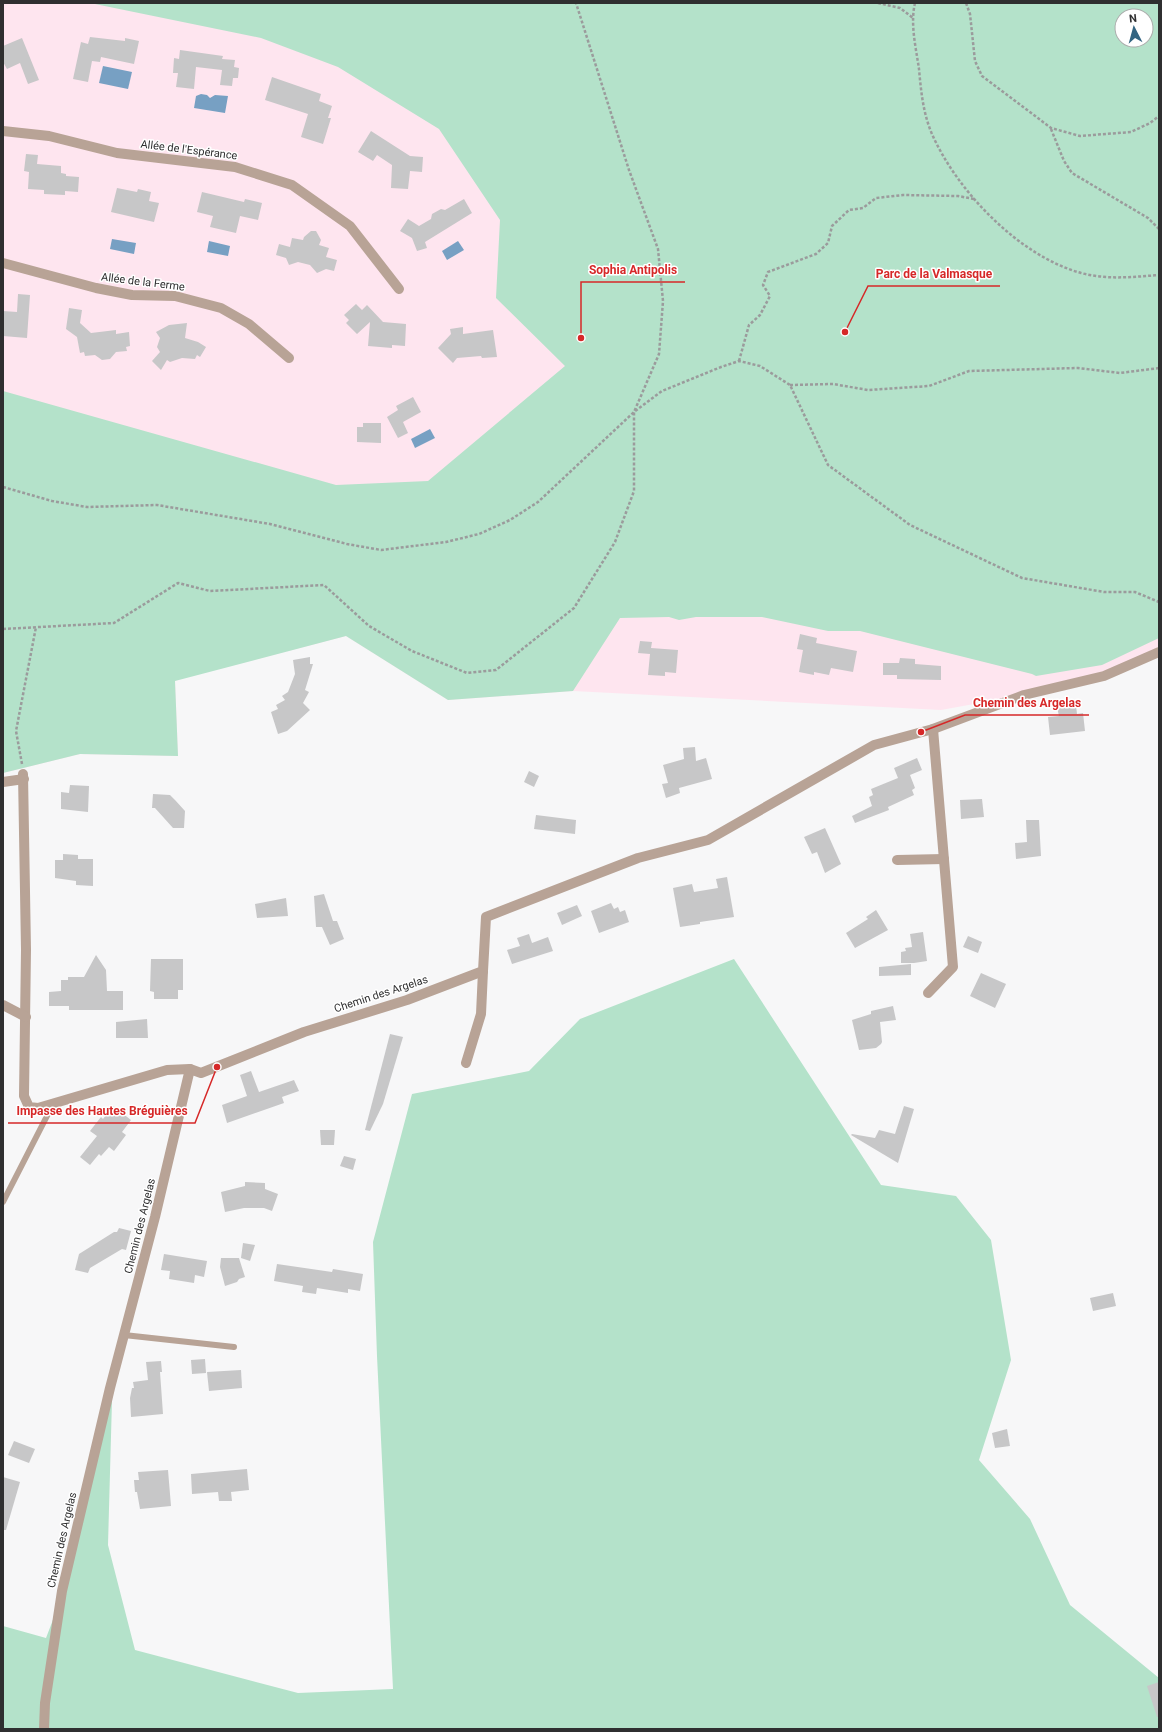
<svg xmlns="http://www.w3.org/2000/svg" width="1162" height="1732" viewBox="0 0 1162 1732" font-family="Roboto,sans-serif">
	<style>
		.commercial { fill: #fee5ef; fill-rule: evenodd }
		.green { fill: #b4e2ca; fill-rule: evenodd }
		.water { fill: #77a0c3 }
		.building { fill: #c7c7c8 }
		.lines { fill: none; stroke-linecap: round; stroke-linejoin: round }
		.path { stroke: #9b9b9c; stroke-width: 2.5; stroke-dasharray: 3 2; stroke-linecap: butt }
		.service { stroke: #b8a396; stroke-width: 6 }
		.minor { stroke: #b8a396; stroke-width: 10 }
		.labels { text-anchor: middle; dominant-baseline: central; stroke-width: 3; stroke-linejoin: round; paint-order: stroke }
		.street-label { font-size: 11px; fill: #2f2f30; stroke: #fff }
		.leader { fill: none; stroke: #d62828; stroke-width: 1.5 }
		.callout-dot { fill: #d62828; stroke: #fff; stroke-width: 1.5 }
		.callout-label { font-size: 12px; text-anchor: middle; font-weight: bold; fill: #d62828; stroke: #fff; stroke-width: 3; stroke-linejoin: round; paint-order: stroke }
	</style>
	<rect width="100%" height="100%" fill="#f7f7f8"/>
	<path class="commercial" d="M3,3H1159V652L1104,676L1024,695L941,710L573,691L448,700L346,636L175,680L178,756L80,754L3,773ZM1122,16H1146V40H1122Z"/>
	<g class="green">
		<path d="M90,3H1159V638L1102,665L1036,676L1032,674L860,631H828L762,617H696L679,620L669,617L620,618L573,691L448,700L346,636L175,681L178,756L80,754L3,773V391L336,485L428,481L565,366L496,298L500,220L439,129L338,67L261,38ZM1122,16H1146V40H1122Z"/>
		<path d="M734,959L881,1185L956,1196L991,1240L1011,1360L979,1460L1030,1519L1070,1605L1159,1678V1729H3V1626L46,1638L64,1591L113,1364L108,1545L135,1650L298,1693L393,1689L377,1356L373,1242L412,1094L529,1071L580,1019Z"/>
	</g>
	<g class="water">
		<path d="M103,66L132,72L128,89L99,83Z"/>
		<path d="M201,94L207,95L210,98L215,95L228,96L225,113L194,108L196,96Z"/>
		<path d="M112,239L136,243L134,254L110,249Z"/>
		<path d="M209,241L230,246L228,256L207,252Z"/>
		<path d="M458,241L464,250L447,260L442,251Z"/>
		<path d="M430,429L435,438L415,448L411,439Z"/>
	</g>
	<g class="building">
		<path d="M90,37L125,41V38L139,41L134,64L101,57L100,62L92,61L88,82L73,79L81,42L88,44Z"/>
		<path d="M22,38L39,80L28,84L20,63L7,69L3,62V46Z"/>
		<path d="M180,50L223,56L222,59L235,60L234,67L239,68L238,78H233L232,86L220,85L222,70L196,67L194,89L176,87L178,73H173L174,58L179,59Z"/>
		<path d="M272,77L321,94L319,101L332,106L328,118H331L323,144L301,137L308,114L265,100Z"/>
		<path d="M371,131L410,156L423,157L422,172L410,171L408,189L391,188L392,165L377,155L373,161L358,152Z"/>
		<path d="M26,154L38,155L37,164L61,166V173L66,174V176L79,177L78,192L65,191V195L44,194V190L28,189L29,172L24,171Z"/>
		<path d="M117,188L137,192L138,189L151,192L149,201L159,203L154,222L111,212Z"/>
		<path d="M202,192L244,202L245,199L262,203L258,220L240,216L236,233L210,227L213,216L197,212Z"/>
		<path d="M464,199L472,213L425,242L427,248L417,251L412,238L400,231L408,219L419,226L431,219L432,214L441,209L445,210Z"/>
		<path d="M311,231H316L321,240L319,245L329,248L326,257L337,260L334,271L326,269L317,273L310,265L298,262L289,265L286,258L276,255L279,244L290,247L292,238L303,240L304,237Z"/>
		<path d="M18,294L30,295L27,338L3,336V311L17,312Z"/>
		<path d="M356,304L362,310L367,305L383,322L406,324L405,346L392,345V348L368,346L370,322L357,334L346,323L349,320L344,315Z"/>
		<path d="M69,308L82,310L80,323L91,333L116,330V334L129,332L130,346L126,347L127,351L116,352L110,359L102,360L95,355L85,356L84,352L80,353L77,337L66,329Z"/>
		<path d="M187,323L185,338L198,342L206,347L200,357L197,355L195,359L182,358L170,362L167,360L161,370L152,361L160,352L157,347L160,338L156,332L169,325Z"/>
		<path d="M463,327V334L493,330L497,357L482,358L481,356L457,358L453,363L438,348L451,334L450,329Z"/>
		<path d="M413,397L421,412L403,422L408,433L398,438L387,417L398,410L396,406Z"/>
		<path d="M363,423H381V443L357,442V427H363Z"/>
		<path d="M800,634L817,638L816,643L857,651L853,672L831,668L829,675L814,672V675L799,672L803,650L797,649Z"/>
		<path d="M640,641L652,642L651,648L678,650L676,673L665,672V676L648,675L650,654L638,653Z"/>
		<path d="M310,657V664H313L305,690L309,692L303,703L310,710L287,731L278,734L271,712L278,709L276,705L285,700L282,696L288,692L295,674L293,660Z"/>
		<path d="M900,658L915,659V664L941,666V680L897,679V675H883V663H899Z"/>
		<path d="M1076,705L1077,714L1083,713L1085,731L1050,735L1048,717L1059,716L1057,707Z"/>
		<path d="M695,747L696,761L706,758L712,779L679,788L680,793L666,798L662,784L668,783L663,765L684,759L683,748Z"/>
		<path d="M917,758L922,770L910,775L915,788L912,790L914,795L888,807L889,810L855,823L852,816L872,806L869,797L873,795L871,789L898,778L894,768Z"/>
		<path d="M529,771L539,776L534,787L524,782Z"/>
		<path d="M70,785L89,786L88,812L61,809V792L69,793Z"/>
		<path d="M153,794L170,795L175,800L185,811L184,828H173L155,808H152Z"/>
		<path d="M982,799L984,817L961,819L960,800Z"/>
		<path d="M536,815L576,820L575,834L534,829Z"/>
		<path d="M1026,820H1039L1041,856L1016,859L1015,843L1027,842Z"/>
		<path d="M825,828L841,864L825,873L817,852L812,854L804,837Z"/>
		<path d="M63,854L78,855V859H93V886L76,885V881L55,878V860H63Z"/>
		<path d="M727,877L734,917L700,922V924L680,927L673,888L692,884L694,892L718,888L716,879Z"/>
		<path d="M324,894L333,921H337L344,939L330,945L322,927H316L314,896Z"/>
		<path d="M286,898L288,916L257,918L255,904Z"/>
		<path d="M611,903L614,909L618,907L620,912L625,910L629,922L599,933L591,911Z"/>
		<path d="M577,905L582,916L562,925L557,913Z"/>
		<path d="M876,910L888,930L855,948L846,933L868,919L866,917Z"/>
		<path d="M923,932L927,961L914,963H901V952L906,951L905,948L912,947L910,934Z"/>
		<path d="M529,934L532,943L548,937L553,951L512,964L507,950L520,946L517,938Z"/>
		<path d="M968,936L982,942L978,953L963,947Z"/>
		<path d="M96,955L106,970L107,991H123V1010H69V1006H49V992L61,991V980H68V977H84Z"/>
		<path d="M151,959H183V990H178V999H154V992L150,991Z"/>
		<path d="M911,964V975L879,976V967Z"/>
		<path d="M981,973L1006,984L995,1008L970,996Z"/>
		<path d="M893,1006L896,1020L880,1022L882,1042L881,1044L876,1048L859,1050L852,1020L871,1014V1011Z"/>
		<path d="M147,1019L148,1038H116V1022Z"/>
		<path d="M390,1034L403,1037L383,1104L370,1131L365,1130Z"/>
		<path d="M251,1071L259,1092L294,1080L299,1091L282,1097L284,1103L227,1123L222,1105L247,1096L240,1075Z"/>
		<path d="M113,1106L131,1120L122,1132L126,1135L114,1151L109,1147L101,1156L99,1154L90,1165L80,1157L97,1136L90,1131L101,1117L103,1119Z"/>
		<path d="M904,1106L914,1109L898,1163L851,1135L852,1134L875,1138L879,1130L895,1134Z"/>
		<path d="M320,1130H335L334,1145H321Z"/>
		<path d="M344,1156L356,1159L353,1170L340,1166Z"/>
		<path d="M245,1182L265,1183V1189L278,1194L272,1211L264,1208H244L225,1212L221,1192L245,1186Z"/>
		<path d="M119,1228L131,1231L126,1250L122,1249L90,1268L88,1273L75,1270L79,1254L114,1232H117Z"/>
		<path d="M243,1243L255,1245L250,1261L241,1258Z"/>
		<path d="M164,1254L207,1261L204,1277L195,1275L194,1283L169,1279L170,1271L161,1270Z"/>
		<path d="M221,1258H239L245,1277L239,1279L237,1282L225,1286L220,1267Z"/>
		<path d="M277,1264L332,1272L333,1269L363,1274L360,1291L348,1289V1293L317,1288L316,1294L302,1292L303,1286L274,1281Z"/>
		<path d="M1113,1293L1116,1306L1093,1311L1090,1298Z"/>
		<path d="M205,1359L206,1373L192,1374L191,1360Z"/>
		<path d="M161,1361L162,1372H160L163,1414L131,1417L130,1398L132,1388H134L133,1382L148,1380L146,1362Z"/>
		<path d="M241,1370L242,1388L209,1391L207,1372Z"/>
		<path d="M1007,1429L1010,1446L995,1448L992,1433Z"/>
		<path d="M14,1441L35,1449L29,1463L8,1455Z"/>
		<path d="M247,1469L249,1490L231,1492L232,1501H219L218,1492L192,1494L191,1474Z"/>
		<path d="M168,1470L171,1506L140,1509L137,1492H135L134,1480H139L138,1472Z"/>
		<path d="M3,1477L20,1482L6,1530H3Z"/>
		<path d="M1159,1682V1717H1157L1147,1686Z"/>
	</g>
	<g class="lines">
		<g class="path">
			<path d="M878,3L900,8L913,18"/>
			<path d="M915,3C910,24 916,48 919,69C921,91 923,113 932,134C957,191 1019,256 1081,273C1107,280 1133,277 1159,275"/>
			<path d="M966,3L970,14L975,61L982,76L1051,128L1080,136L1131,132L1150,123L1159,116"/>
			<path d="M1051,129L1064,161L1072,173L1148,218L1159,229"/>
			<path d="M739,361L749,325L760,315L770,296L763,285L768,272L816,254L828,243L832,226L849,210L863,208L876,198L903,195L958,196L974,199"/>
			<path d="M790,385L833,384L868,390L929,386L969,371L1078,368L1120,373L1159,368"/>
			<path d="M3,487L52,501L87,507L157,505L270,524L347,544L381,550L446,542L479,534L510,520L538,502L634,412L662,391L721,367L739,361L760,366L790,385L828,465L910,525L1022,578L1104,592H1135L1159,602"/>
			<path d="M3,629L114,623L178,583L210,591L324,585L369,626L412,651L467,673L496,670L574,608L615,542L634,491V412L659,354L663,301L658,249L629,170L576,3"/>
			<path d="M22,764L16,731L36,627"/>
		</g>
		<g class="service">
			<path d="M3,1202L48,1114L47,1105"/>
			<path d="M124,1335L234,1347"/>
		</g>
		<g class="minor">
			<path d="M3,131L49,136L117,153L235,167L292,185L350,226L399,289"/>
			<path d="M3,263L96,288L132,295L175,296L221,308L249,324L289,358"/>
			<path d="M23,774L26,950L24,1096L29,1107L38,1108L167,1070L190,1069"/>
			<path d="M3,782L24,779"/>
			<path d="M897,860L944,859"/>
			<path d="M928,993L953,967L933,729"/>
			<path d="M3,1005L26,1017"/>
			<path d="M466,1063L481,1014L483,971"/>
			<path d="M44,1729L45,1703L62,1591L110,1388L155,1217L190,1069L201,1073L304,1032L407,1000L483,971L486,917L638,858L708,840L874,745L933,729L1024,695L1104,676L1159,652"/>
		</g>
	</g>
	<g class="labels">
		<g class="street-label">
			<text transform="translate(189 150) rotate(7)">Allée de l'Espérance</text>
			<text transform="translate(143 282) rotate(7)">Allée de la Ferme</text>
			<text transform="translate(381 994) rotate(-18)">Chemin des Argelas</text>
			<text transform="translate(140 1226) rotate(-76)">Chemin des Argelas</text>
			<text transform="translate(62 1540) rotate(-77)">Chemin des Argelas</text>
		</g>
	</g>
	<path class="leader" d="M581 338L581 282H685M845 332L868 286H1000M921 732L965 715H1089M217 1067L195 1123H8"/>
	<g class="callout-dot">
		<circle cx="581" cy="338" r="4"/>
		<circle cx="845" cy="332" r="4"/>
		<circle cx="921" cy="732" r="4"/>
		<circle cx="217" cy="1067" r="4"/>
	</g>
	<g class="callout-label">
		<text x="633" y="274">Sophia Antipolis</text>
		<text x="934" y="278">Parc de la Valmasque</text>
		<text x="1027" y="707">Chemin des Argelas</text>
		<text x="102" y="1115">Impasse des Hautes Bréguières</text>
	</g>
	<rect width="1162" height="1732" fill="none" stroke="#2f2f30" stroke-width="8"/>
	<g transform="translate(1134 28) rotate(354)"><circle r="19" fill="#ffffff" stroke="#acacac"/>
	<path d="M0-3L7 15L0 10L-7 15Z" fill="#336582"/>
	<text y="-6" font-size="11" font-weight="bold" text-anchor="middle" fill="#2f2f30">N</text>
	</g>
</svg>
